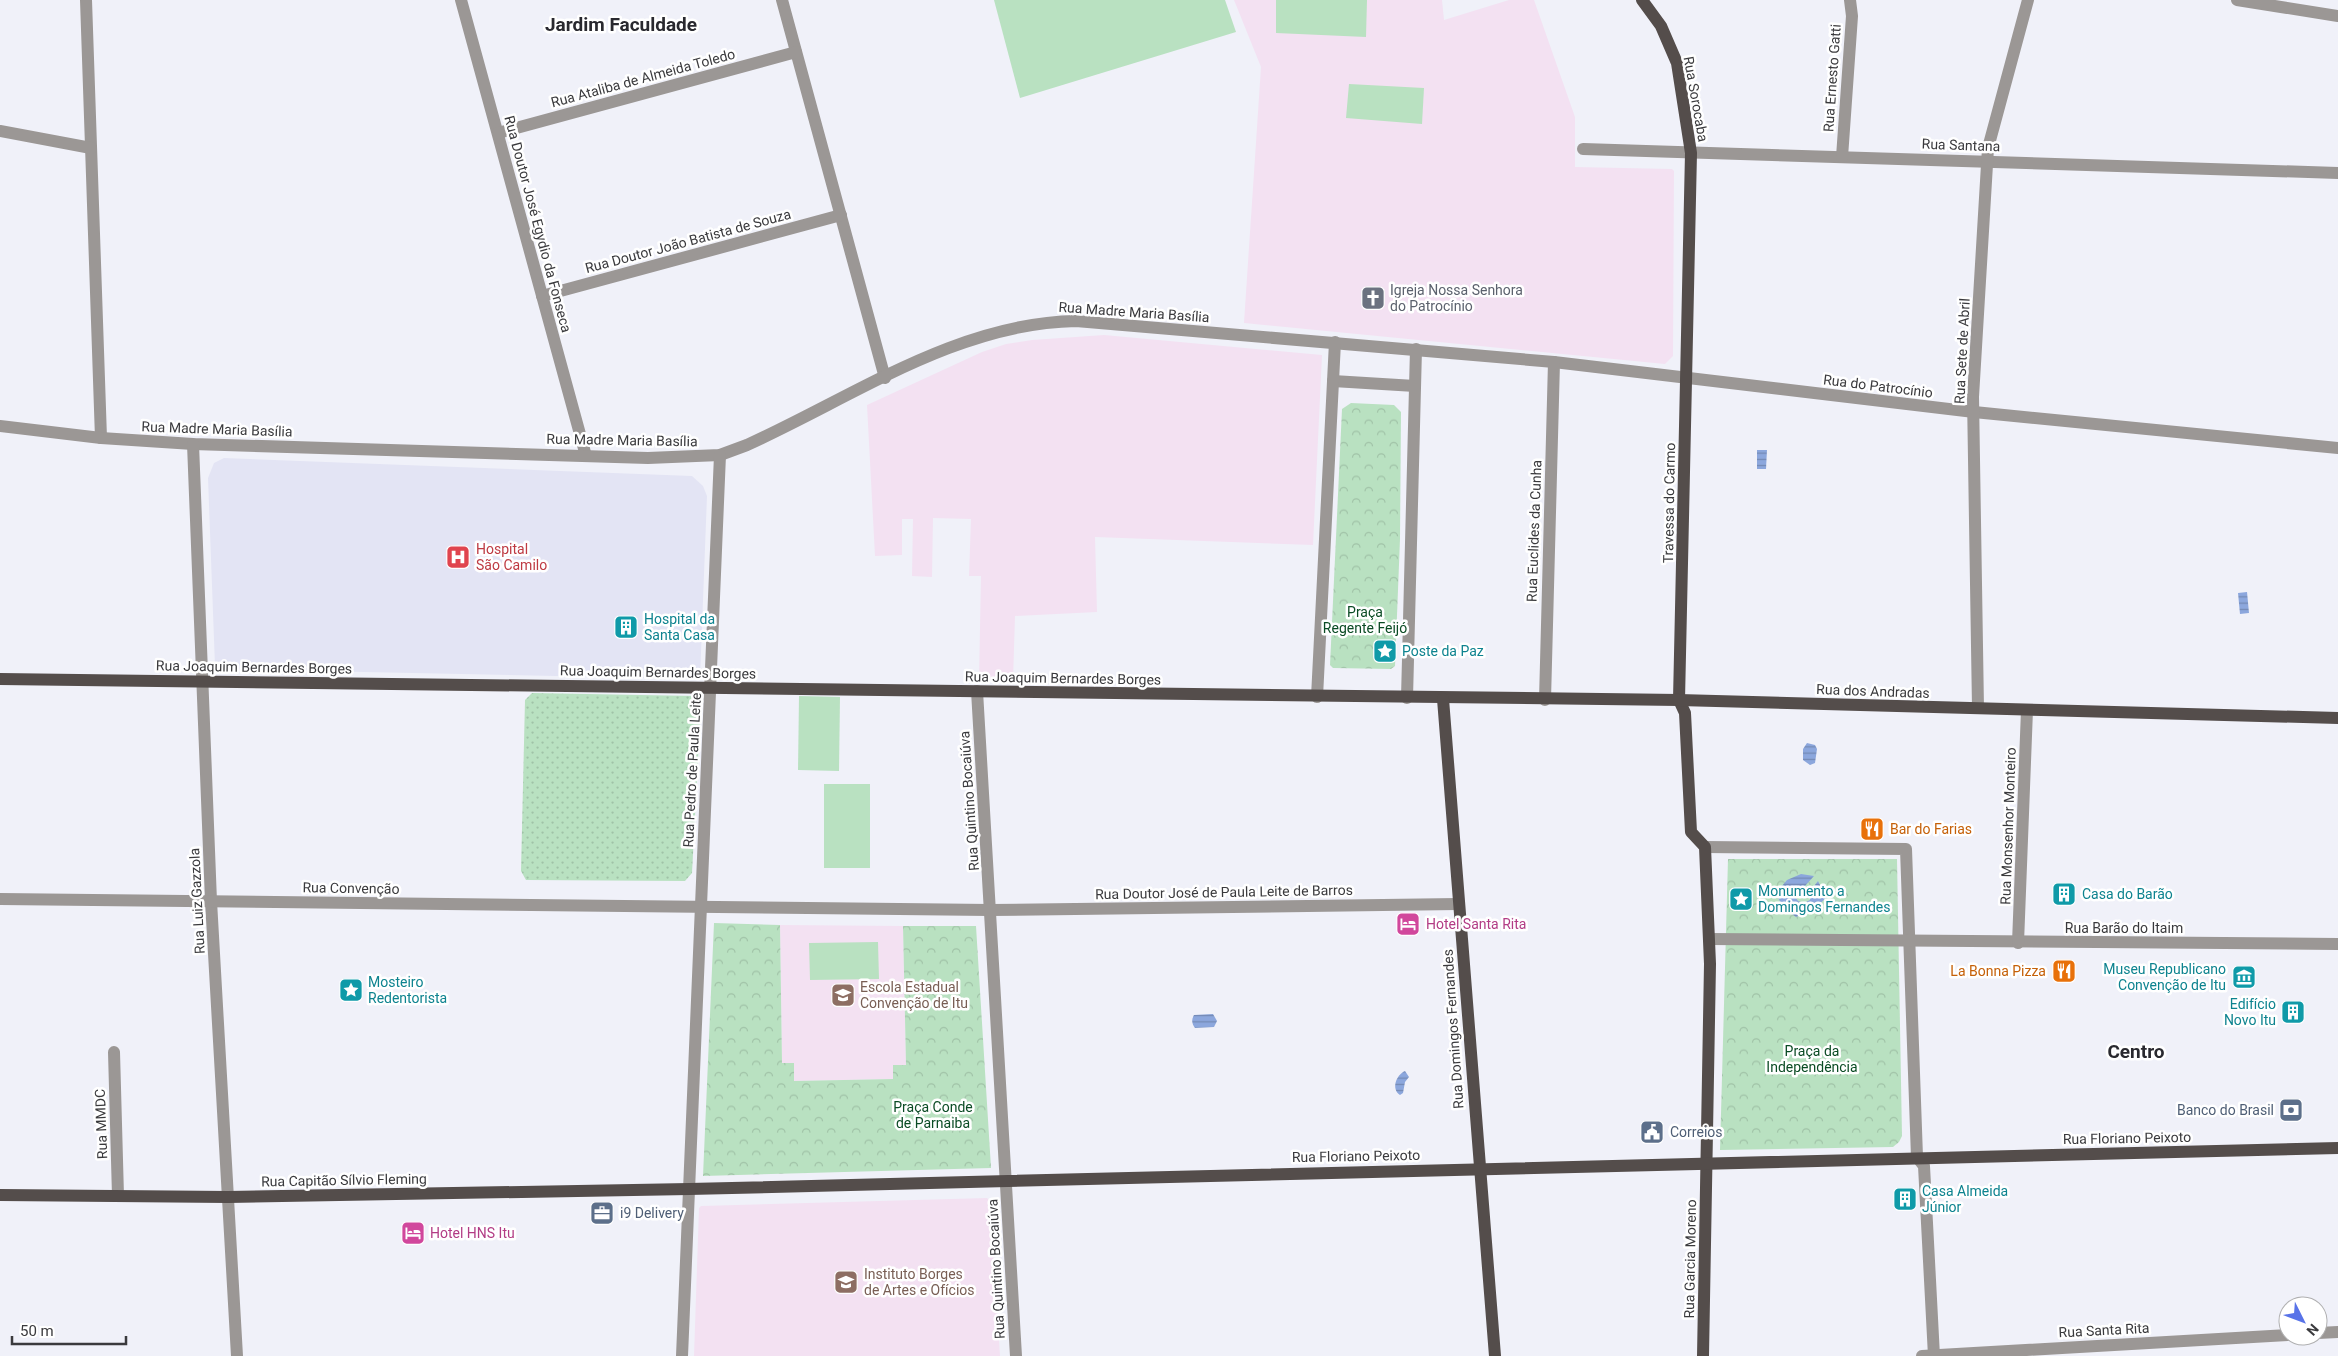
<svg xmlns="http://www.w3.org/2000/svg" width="2338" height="1356" viewBox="0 0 2338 1356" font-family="Roboto,sans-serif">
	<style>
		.education { fill: #f3e1f2 }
		.built { fill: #e3e4f4 }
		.grass { fill: url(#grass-dots) }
		.forest { fill: url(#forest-crowns) }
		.garden { fill: #b9e1c1 }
		.water { fill: url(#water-rules) }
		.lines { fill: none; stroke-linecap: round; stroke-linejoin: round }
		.minor { stroke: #9b9795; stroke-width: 12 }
		.major { stroke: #544d4b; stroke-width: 12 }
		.labels { text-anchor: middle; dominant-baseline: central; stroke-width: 5; stroke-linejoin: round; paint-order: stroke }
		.street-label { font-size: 14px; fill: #3a3a3d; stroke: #fff }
		.worship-label { font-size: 14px; fill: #5b616d; stroke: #fff; text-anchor: start }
		.health-label { font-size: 14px; fill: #be3a42; stroke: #fff; text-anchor: start }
		.park-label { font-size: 14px; fill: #0a4b24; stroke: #fff }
		.culture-label { font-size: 14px; fill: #0d838f; stroke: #fff; text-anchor: start }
		.food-label { font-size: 14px; fill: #c56008; stroke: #fff; text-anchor: start }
		.hotel-label { font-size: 14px; fill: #b23c85; stroke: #fff; text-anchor: start }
		.education-label { font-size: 14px; fill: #785e54; stroke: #fff; text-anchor: start }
		.service-label { font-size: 14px; fill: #4e5e75; stroke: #fff; text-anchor: start }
		.district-label { font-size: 19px; font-weight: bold; fill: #29292f; stroke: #fff }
	</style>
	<defs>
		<pattern id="grass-dots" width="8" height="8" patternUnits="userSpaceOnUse" patternTransform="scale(1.25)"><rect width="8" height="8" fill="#b9e1c1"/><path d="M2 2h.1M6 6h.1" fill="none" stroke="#a0c2a7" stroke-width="1.8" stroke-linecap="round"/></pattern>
		<pattern id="forest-crowns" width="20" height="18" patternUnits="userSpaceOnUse" patternTransform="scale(1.25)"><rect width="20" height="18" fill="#b9e1c1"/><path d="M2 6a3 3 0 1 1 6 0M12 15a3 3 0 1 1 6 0" fill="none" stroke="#a0c2a7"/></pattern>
		<pattern id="water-rules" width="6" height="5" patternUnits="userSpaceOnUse" patternTransform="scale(1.25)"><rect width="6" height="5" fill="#8ca7dd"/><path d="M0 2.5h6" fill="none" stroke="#7389b4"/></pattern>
	</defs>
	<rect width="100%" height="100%" fill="#f0f1f9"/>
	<g class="education">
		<path d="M1234,0H1442L1444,20L1509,0H1534L1575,117V167L1672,169L1674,171L1673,356L1665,364L1244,323L1261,67Z"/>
		<path d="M1104,335L1322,355L1313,545L1095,537L1097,612L1015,616L1013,681L979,680L981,576H969L971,519L933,518L932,577L912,576L913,519H902V555L875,556L867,405L982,352L1006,344L1032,340Z"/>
		<path d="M780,925L903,926L906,1065L893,1079L794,1081L782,1063Z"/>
		<path d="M987,1198L991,1202V1206L1000,1356H694L699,1208L701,1206Z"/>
	</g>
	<path class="built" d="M224,458L692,476L703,486L707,496L700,679L219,669L215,666L208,478L214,463Z"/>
	<path class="grass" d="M532,693L695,696L701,702L692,873L685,881L526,880L521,871L525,700Z"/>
	<g class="forest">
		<path d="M1351,403L1394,405L1401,412L1400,539L1395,666L1391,669L1333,668L1330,665L1342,409Z"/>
		<path d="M1728,859H1897L1902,1136L1899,1142L1893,1147L1720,1150Z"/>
		<path d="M714,923L780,925L782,1063H794V1081L893,1079V1065H906L903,926H976L991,1168L703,1176Z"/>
	</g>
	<g class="garden">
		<path d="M994,0H1225L1236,32L1020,98Z"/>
		<path d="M1276,0H1367L1366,37L1276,33Z"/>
		<path d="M1349,84L1424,88L1422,124L1346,118Z"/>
		<path d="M799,696L840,697L839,771L798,770Z"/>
		<rect x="824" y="784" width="46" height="84"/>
		<path d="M878,942L879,979L810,980L809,943Z"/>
	</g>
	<g class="water">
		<path d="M1757,450H1767L1766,469H1757Z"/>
		<path d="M2247,592L2249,613L2240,614L2238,593Z"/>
		<path d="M1807,743L1815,745L1817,749L1815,763L1810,765L1803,760V749Z"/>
		<path d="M1801,874L1814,876L1805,886L1796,889L1794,895L1798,901L1804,903L1810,900L1811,890L1818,881L1821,887L1825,890L1827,897L1813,910L1796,917L1782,906L1776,893L1787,880Z"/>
		<path d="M1213,1014L1217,1021L1214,1027L1195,1028C1192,1024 1191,1020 1194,1015Z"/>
		<path d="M1405,1071L1409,1077L1405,1082L1403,1093L1400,1095C1391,1089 1396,1075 1405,1071Z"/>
	</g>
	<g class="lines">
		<g class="minor">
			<path d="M86,0L101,438"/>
			<path d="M461,0L586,456"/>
			<path d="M782,0L885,378"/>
			<path d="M2237,0L2338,16"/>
			<path d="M0,131L91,148"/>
			<path d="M498,133L796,52"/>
			<path d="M1583,149L2338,173"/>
			<path d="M1842,157L1852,16L1850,0"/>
			<path d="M542,296L841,215"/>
			<path d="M1333,381L1415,386"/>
			<path d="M0,426L101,438L193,444L648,458L720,455L747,445C853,397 957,323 1076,321L1554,362L1974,412L2338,448"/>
			<path d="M193,444L211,901L237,1356"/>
			<path d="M977,691L1016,1356"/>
			<path d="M1317,697L1335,342"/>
			<path d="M1407,698L1416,349"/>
			<path d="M1545,700L1554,362"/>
			<path d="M1978,708L1973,397L1988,148L2028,0"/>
			<path d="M1705,847L1906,849L1917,1157L1924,1166L1934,1356"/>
			<path d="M0,899L990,910L1458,904"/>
			<path d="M1709,939L2338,944"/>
			<path d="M2018,943L2027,710"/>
			<path d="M114,1052L118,1196"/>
			<path d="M2318,1333L2338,1332"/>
			<path d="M682,1356L720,455"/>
			<path d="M1922,1356L2288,1335"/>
		</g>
		<g class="major">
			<path d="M1642,0L1661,26L1677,63L1691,153L1679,700L1685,713L1691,832L1705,847L1710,964L1703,1356"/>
			<path d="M0,679L1679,700L2338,718"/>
			<path d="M1443,699L1495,1356"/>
			<path d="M0,1195L228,1197L689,1189L2338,1148"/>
		</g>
	</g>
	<defs>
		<g id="church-square" transform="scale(1.25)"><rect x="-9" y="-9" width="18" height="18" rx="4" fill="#6b7280" stroke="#fff"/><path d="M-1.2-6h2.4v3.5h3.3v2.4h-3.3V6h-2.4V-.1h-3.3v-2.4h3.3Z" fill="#fff"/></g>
		<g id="hospital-square" transform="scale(1.25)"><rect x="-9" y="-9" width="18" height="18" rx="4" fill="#e0444e" stroke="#fff"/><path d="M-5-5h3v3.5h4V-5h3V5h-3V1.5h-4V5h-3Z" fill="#fff"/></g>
		<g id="building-square" transform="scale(1.25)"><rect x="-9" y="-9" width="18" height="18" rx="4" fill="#0f9aa8" stroke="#fff"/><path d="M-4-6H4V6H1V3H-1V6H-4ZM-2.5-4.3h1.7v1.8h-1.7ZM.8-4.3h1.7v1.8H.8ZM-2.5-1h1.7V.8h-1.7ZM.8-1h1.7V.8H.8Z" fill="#fff"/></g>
		<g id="sight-square" transform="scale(1.25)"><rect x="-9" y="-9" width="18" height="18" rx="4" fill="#0f9aa8" stroke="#fff"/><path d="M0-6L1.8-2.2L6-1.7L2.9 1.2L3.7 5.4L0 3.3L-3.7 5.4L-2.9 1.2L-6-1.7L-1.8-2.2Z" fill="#fff"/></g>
		<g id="restaurant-square" transform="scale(1.25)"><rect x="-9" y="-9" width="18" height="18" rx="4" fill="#e8710a" stroke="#fff"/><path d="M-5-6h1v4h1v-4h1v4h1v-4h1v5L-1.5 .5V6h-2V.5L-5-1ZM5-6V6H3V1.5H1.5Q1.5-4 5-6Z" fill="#fff"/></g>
		<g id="hotel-square" transform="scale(1.25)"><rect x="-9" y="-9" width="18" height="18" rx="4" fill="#d1479c" stroke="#fff"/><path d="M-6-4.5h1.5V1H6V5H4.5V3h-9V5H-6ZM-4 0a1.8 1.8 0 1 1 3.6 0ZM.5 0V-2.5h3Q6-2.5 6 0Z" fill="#fff"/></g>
		<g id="museum-square" transform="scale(1.25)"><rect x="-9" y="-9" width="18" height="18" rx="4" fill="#0f9aa8" stroke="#fff"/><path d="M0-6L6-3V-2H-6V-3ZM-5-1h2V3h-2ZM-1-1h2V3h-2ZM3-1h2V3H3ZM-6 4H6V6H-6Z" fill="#fff"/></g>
		<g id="school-square" transform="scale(1.25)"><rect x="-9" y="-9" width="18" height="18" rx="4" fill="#8d6e63" stroke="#fff"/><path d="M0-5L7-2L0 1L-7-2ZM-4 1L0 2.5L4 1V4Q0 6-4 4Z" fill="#fff"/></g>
		<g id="bank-square" transform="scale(1.25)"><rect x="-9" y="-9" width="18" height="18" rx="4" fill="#5c6f8a" stroke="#fff"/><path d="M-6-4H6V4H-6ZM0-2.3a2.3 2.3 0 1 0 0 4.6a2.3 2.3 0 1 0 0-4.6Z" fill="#fff"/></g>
		<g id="civic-square" transform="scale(1.25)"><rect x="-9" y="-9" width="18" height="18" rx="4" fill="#5c6f8a" stroke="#fff"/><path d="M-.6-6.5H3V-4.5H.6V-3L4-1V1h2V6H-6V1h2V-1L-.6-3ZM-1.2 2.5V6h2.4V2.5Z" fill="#fff"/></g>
		<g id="office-square" transform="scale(1.25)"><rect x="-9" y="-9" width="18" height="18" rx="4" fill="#5c6f8a" stroke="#fff"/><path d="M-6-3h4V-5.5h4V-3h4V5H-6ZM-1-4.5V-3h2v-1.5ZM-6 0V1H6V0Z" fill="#fff"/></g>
		<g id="university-square" transform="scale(1.25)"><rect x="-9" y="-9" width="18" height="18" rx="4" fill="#8d6e63" stroke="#fff"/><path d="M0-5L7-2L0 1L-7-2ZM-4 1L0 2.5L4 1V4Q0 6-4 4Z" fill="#fff"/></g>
	</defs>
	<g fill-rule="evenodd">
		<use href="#church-square" x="1373" y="298"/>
		<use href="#hospital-square" x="458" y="557"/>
		<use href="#building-square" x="626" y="627"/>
		<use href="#sight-square" x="1385" y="651"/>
		<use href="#restaurant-square" x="1872" y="829"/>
		<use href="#building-square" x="2064" y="894"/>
		<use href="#sight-square" x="1741" y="899"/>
		<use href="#hotel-square" x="1408" y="924"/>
		<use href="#restaurant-square" x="2064" y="971"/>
		<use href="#museum-square" x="2244" y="977"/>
		<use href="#sight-square" x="351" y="990"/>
		<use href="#school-square" x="843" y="995"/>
		<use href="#building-square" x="2293" y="1012"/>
		<use href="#bank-square" x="2291" y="1110"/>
		<use href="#civic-square" x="1652" y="1132"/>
		<use href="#building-square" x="1905" y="1199"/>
		<use href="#office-square" x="602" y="1213"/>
		<use href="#hotel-square" x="413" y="1233"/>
		<use href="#university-square" x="846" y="1282"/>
	</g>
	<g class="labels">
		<g class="street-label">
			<text transform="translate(643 78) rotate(-15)">Rua Ataliba de Almeida Toledo</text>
			<text transform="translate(1832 78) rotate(-86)">Rua Ernesto Gatti</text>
			<text transform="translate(1696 99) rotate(80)">Rua Sorocaba</text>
			<text transform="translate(1961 145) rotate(2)">Rua Santana</text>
			<text transform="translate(538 224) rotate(75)">Rua Doutor José Egydio da Fonseca</text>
			<text transform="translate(688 241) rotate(-15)">Rua Doutor João Batista de Souza</text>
			<text transform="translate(1134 312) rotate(4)">Rua Madre Maria Basília</text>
			<text transform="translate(1962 351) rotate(-87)">Rua Sete de Abril</text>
			<text transform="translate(1878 386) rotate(7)">Rua do Patrocínio</text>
			<text transform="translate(217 429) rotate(2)">Rua Madre Maria Basília</text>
			<text transform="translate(622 440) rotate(1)">Rua Madre Maria Basília</text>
			<text transform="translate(1669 503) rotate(-89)">Travessa do Carmo</text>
			<text transform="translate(1534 531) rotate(-88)">Rua Euclides da Cunha</text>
			<text transform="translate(254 667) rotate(1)">Rua Joaquim Bernardes Borges</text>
			<text transform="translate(658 672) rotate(1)">Rua Joaquim Bernardes Borges</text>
			<text transform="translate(1063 678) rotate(1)">Rua Joaquim Bernardes Borges</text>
			<text transform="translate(1873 691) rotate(2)">Rua dos Andradas</text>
			<text transform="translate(692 770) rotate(-87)">Rua Pedro de Paula Leite</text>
			<text transform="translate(969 801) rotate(-94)">Rua Quintino Bocaiúva</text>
			<text transform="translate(2008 826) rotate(-88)">Rua Monsenhor Monteiro</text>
			<text transform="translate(351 888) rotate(1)">Rua Convenção</text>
			<text transform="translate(1224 892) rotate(-1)">Rua Doutor José de Paula Leite de Barros</text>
			<text transform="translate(197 901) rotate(-93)">Rua Luiz Gazzola</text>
			<text x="2124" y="928">Rua Barão do Itaim</text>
			<text transform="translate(1453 1029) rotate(-94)">Rua Domingos Fernandes</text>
			<text transform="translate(101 1124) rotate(-92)">Rua MMDC</text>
			<text transform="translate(2127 1138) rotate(-1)">Rua Floriano Peixoto</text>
			<text transform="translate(1356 1156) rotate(-1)">Rua Floriano Peixoto</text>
			<text transform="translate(344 1180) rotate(-1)">Rua Capitão Sílvio Fleming</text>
			<text transform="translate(1690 1259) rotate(-89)">Rua Garcia Moreno</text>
			<text transform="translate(996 1269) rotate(-93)">Rua Quintino Bocaiúva</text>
			<text transform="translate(2104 1330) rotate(-3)">Rua Santa Rita</text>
		</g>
		<g class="worship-label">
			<text x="1390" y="290">Igreja Nossa Senhora<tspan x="1390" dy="16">do Patrocínio</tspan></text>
		</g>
		<g class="health-label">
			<text x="476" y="549">Hospital<tspan x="476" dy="16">São Camilo</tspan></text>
		</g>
		<g class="park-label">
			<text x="1365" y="612">Praça<tspan x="1365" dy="16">Regente Feijó</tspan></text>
			<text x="1812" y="1051">Praça da<tspan x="1812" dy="16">Independência</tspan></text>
			<text x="933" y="1107">Praça Conde<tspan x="933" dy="16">de Parnaiba</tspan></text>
		</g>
		<g class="culture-label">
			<text x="644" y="619">Hospital da<tspan x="644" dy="16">Santa Casa</tspan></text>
			<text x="1402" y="651">Poste da Paz</text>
			<text x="1758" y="891">Monumento a<tspan x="1758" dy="16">Domingos Fernandes</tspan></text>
			<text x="2082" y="894">Casa do Barão</text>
			<text x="2226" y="969" text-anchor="end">Museu Republicano<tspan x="2226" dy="16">Convenção de Itu</tspan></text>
			<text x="368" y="982">Mosteiro<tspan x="368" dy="16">Redentorista</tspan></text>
			<text x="2276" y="1004" text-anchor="end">Edifício<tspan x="2276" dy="16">Novo Itu</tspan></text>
			<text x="1922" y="1191">Casa Almeida<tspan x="1922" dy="16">Júnior</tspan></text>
		</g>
		<g class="food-label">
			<text x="1890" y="829">Bar do Farias</text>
			<text x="2046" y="971" text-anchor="end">La Bonna Pizza</text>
		</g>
		<g class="hotel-label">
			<text x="1426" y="924">Hotel Santa Rita</text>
			<text x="430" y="1233">Hotel HNS Itu</text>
		</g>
		<g class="education-label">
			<text x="860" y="987">Escola Estadual<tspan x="860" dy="16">Convenção de Itu</tspan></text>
			<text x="864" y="1274">Instituto Borges<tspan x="864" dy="16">de Artes e Ofícios</tspan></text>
		</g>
		<g class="service-label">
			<text x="2274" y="1110" text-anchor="end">Banco do Brasil</text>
			<text x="1670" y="1132">Correios</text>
			<text x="620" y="1213">i9 Delivery</text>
		</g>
		<g class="district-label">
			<text x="621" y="24">Jardim Faculdade</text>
			<text x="2136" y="1051">Centro</text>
		</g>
	</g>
	<g transform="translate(2303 1321) rotate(132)"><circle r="24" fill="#ffffff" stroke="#b0b0b1"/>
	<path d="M0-4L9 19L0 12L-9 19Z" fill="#5873e8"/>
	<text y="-8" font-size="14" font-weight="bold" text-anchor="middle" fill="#3a3a3d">N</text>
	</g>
	<path d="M12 1336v8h114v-8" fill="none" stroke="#3a3a3d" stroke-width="2.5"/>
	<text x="20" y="1336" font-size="15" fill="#3a3a3d" stroke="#ffffff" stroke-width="4" paint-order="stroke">50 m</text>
</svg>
